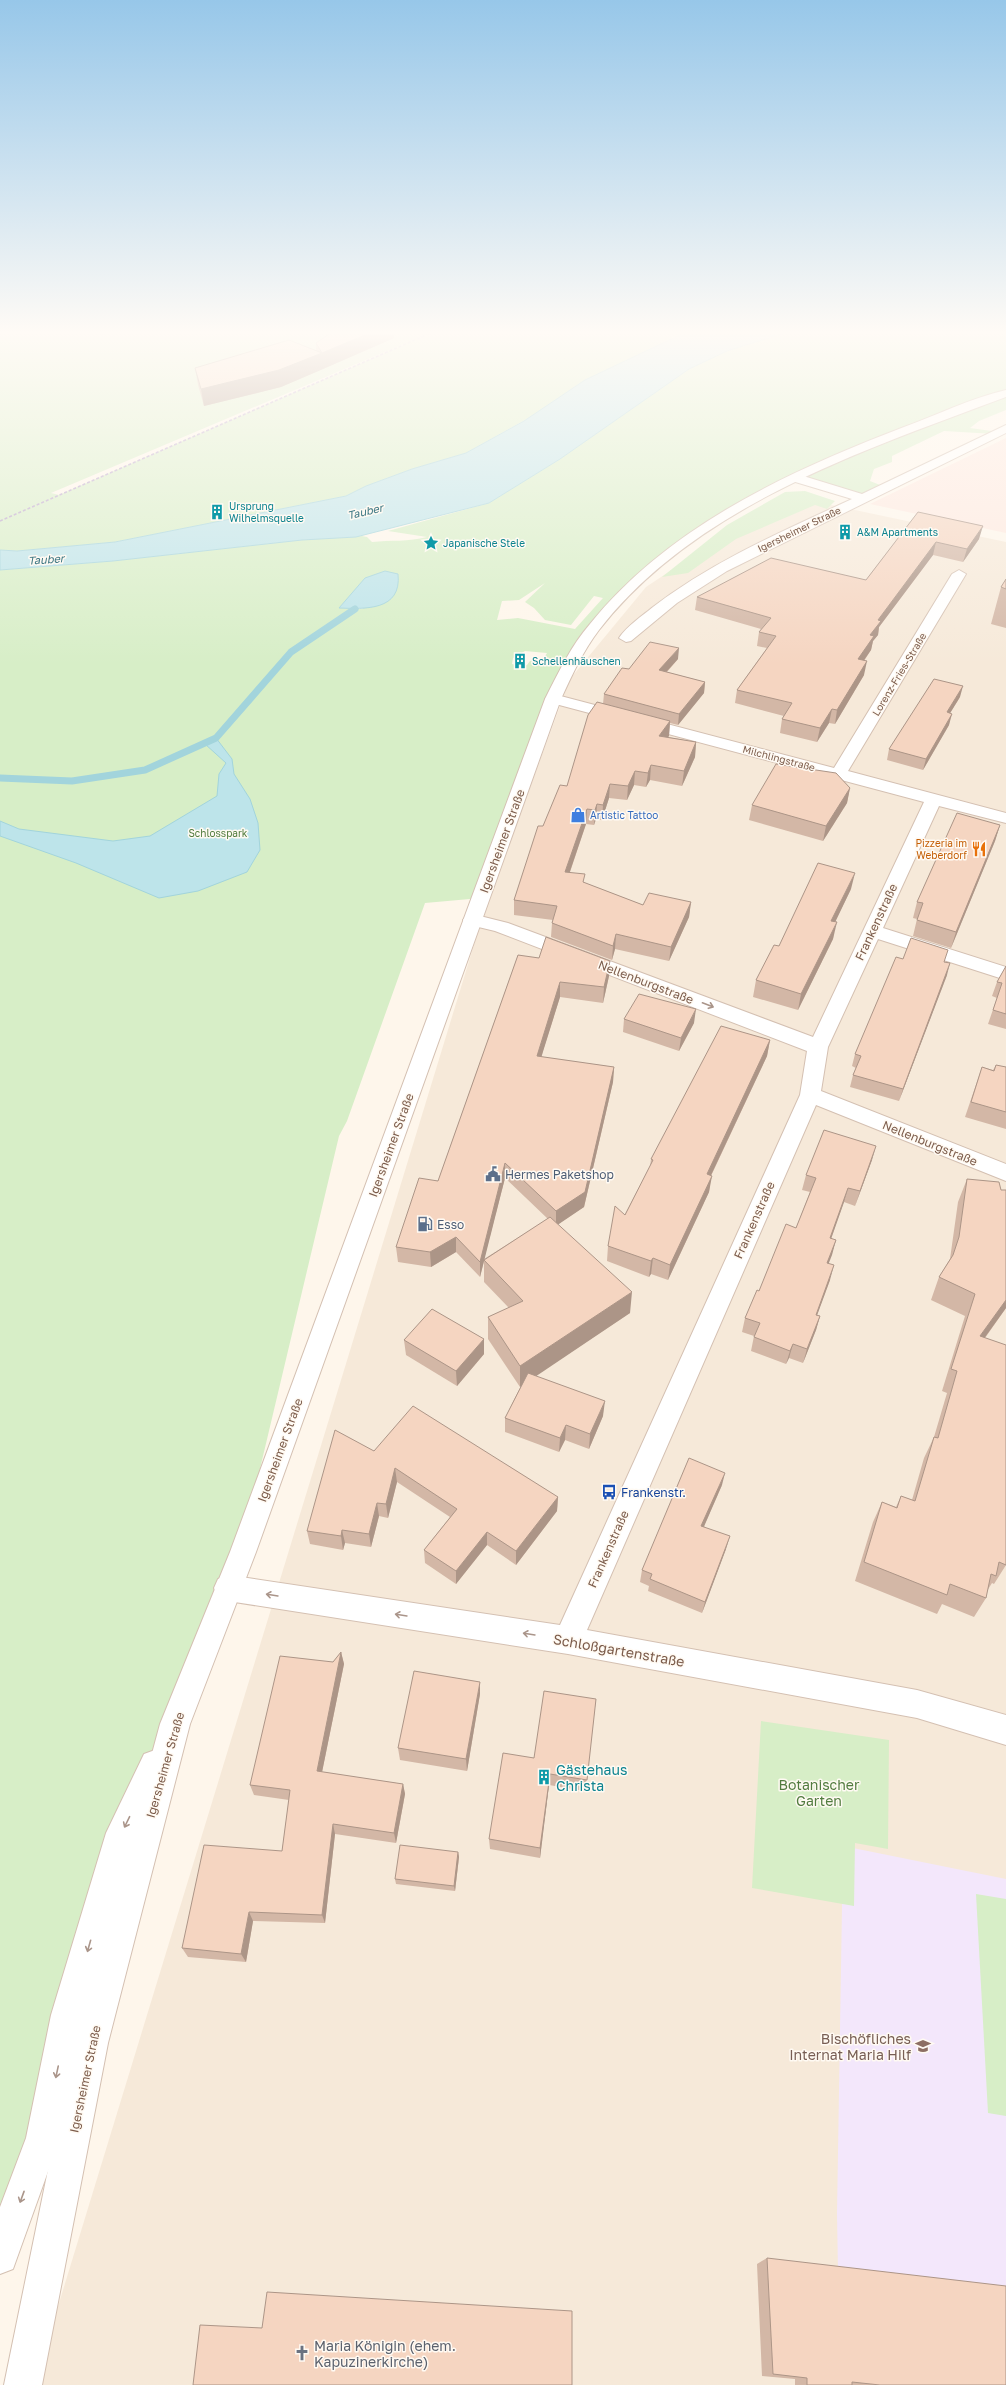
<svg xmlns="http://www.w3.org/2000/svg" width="1006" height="2385" viewBox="0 0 1006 2385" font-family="'Golos Text',sans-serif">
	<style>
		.residential { fill: #f6e9d9 }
		.commercial { fill: #fee8df }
		.education { fill: #f3e7fb }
		.green { fill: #d7eec7; fill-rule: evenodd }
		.water { fill: #bde4ea; stroke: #a2d4dc }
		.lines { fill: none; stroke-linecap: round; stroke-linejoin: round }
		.stream { stroke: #a2d4dc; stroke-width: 7 }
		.minor-casing { stroke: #d4c0b2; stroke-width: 2 }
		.tertiary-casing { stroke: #d4c0b2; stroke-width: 2 }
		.minor { fill: #fff; fill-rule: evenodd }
		.tertiary { fill: #fff; fill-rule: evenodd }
		.rail { stroke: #baa6cb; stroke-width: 1.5; stroke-dasharray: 3 2; stroke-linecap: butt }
		.wall { fill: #d3b7a6; fill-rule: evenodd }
		.shaded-wall { fill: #ac9587 }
		.building { fill: #f5d5c1; stroke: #ac9587 }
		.oneway { stroke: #aa958a }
		.labels { text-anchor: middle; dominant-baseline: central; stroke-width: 3; stroke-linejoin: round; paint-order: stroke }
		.far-culture-label { font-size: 10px; fill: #0d838f; stroke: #fffaf3; text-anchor: start }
		.far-street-label { font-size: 10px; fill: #7c5c4b; stroke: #fffaf3 }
		.far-shop-label { font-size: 10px; fill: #366cbe; stroke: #fffaf3; text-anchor: start }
		.far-park-label { font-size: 10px; fill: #527c3f; stroke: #fffaf3 }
		.far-food-label { font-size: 10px; fill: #c56008; stroke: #fffaf3; text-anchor: end }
		.far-water-label { font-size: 11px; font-style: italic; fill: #3c7682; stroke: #fffaf3 }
		.street-label { font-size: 12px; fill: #7c5c4b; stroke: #fffaf3 }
		.service-label { font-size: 12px; fill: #4e5e75; stroke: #fffaf3; text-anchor: start }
		.transit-label { font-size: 12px; fill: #164399; stroke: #fffaf3; text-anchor: start }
		.near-street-label { font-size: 14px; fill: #7c5c4b; stroke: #fffaf3 }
		.near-culture-label { font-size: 14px; fill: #0d838f; stroke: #fffaf3; text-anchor: start }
		.near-park-label { font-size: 14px; fill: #527c3f; stroke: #fffaf3 }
		.near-education-label { font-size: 14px; fill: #785e54; stroke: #fffaf3; text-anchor: end }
		.near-worship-label { font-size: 14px; fill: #5b616d; stroke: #fffaf3; text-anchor: start }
	</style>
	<rect width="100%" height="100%" fill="#fef6eb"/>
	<path class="residential" d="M784,495L1006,542V2385H34L484,912L570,679L646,587Z"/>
	<path class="commercial" d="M1006,438V533L870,504Z"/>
	<path class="education" d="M843,1846L1006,1879V2385H840L837,2214Z"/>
	<g class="green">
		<path d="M0,332H97L101,335L120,332H432L51,493L59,495L433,332H686L673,337L466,453L412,469L366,486L346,496L115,542L17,551L0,550Z"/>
		<path d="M788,332H1006V410L979,421L970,428L999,432L995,434L944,431L892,456V462L874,469L870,481L885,487L863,498L796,478L781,485L658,564L571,661L481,898L425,903L347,1121L339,1136L235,1574L0,2256V570L113,561L302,540L362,536L367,537L372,542C390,540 409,542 427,537L388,531L489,503L560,459L689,369L727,351ZM545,583L525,602L534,608L545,620L571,625L594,596L603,598L575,629L518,618L497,620L502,601L519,600ZM355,590L363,609L339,608ZM525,651L547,653L544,658L530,661L527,665L520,666L512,664L513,658Z"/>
		<path d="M805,491L835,501L827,509L815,505L736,539L688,573L662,577L727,525L785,492Z"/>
		<path d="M761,1721L889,1740L888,1849L855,1843L854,1906L752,1888Z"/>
		<path d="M976,1894L1006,1899V2116L988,2113Z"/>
	</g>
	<g class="water">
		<path d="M686,332H788L727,351L689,369L560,459L489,503L356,537L302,540L113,561L0,570V550L17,551L115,542L346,496L366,486L412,469L466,453L524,421L585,380Z"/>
		<path d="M385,571L398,574C402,611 365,609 339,608L365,578Z"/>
		<path d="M216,738L232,759L234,774L250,799L258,823L260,850L247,872L198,891L159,898L76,863L0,836V821L19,829L113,841L150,836L217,796L219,774L226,763L205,744Z"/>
	</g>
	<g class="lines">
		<path class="stream" d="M0,778L72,781L145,770L216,738L291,652L355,609"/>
		<g class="minor-casing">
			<g id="minor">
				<path d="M1006,425V433L727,571L677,603L631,641L626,642L619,638C627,626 642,616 653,607C713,561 783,531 852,499L792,481L790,478L792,475H800L862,494Z"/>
				<path d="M959,570L966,574L848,771L1006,813V823L939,806L883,928L1006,967V980L878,939L828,1047L821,1091L1006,1164V1181L816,1105L587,1630L917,1690L1006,1715V1745L917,1718L568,1654L228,1601L218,1597L214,1588L218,1579L228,1575L560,1625L800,1095L807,1051L495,931L466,924L463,920L466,916L472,914L508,923L813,1037L924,802L548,702L545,699L553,694L834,768L952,574Z"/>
				<path d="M155,1750L166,1754L170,1765L135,1837L85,2015L60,2138L13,2269L0,2274V2207L26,2138L51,2015L106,1833L144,1754Z"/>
			</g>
		</g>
		<g class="tertiary-casing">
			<path id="tertiary" d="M1006,390V397C864,450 695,506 599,630C583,651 572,675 561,699L256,1552L190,1724L108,2043L42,2385H4L74,2043L160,1724L230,1552L545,699C558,673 571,646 590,624C669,526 789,471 904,427C937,415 971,398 1006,390Z"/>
		</g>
		<use href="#minor" class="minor"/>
		<use href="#tertiary" class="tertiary"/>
		<path class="rail" d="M0,521L433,332"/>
	</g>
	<g class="wall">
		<path d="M332,332H394V338L323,369L281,387L204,406L198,385L195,368L316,351V343Z"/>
		<path d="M918,512L979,539L963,562L933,555L879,627L878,635L873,641L871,650L864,661V675L835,724L829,723L817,742L780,733L782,719L784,716L735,703L737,690L767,648L757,646L759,632L761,629L695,610L697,597L866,580Z"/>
		<path d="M1006,579V628L991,624L1001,587Z"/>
		<path d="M678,659L667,672L705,682L704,693L678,725L670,723L669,736L668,737L696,742L695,757L682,786L650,780L646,787L634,785L627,800L609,798L602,820L596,819L594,825L586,824L570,872L585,883L643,905L691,902L689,917L669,961L615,949L612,960L551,937L552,923L553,920L514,915V900L543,826L567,786L603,704L604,694L629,669Z"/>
		<path d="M960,697L950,713L949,725L923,770L887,760L889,749Z"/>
		<path d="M850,788L847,803L823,841L749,820L752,805Z"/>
		<path d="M1000,825L995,841L951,948L913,936L917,919L913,918L917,902Z"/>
		<path d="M851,889L835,922L833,939L798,1010L753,997L756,980L779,946Z"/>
		<path d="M518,955L609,976L603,1003L560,997L541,1057L614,1067L613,1082L584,1207L558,1224L630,1313L535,1376L603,1416L589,1449L565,1440L559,1452L505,1432V1418L521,1386L520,1387L488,1339V1317L509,1308L484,1282V1261L480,1277L456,1252L431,1267L398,1262L396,1247L438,1181ZM505,1178L548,1219L484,1259Z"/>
		<path d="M903,959L945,962L947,975L899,1101L850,1087L853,1075L856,1068L852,1066L855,1054Z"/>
		<path d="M1006,966V1029L988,1024L997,998L992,996L997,982Z"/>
		<path d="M624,1019L694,1023L679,1051L623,1032Z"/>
		<path d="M770,1040L767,1056L711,1176L709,1192L668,1280L651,1274L649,1277L607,1261L608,1246L650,1167L651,1159Z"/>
		<path d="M996,1065L1006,1067V1129L965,1117L982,1067L993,1070Z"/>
		<path d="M872,1160L855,1206L844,1202L831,1239L836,1240L828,1264L830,1280L817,1315L820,1316L816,1330L803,1363L789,1358L786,1364L751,1351L754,1336L742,1332L745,1318L759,1291L796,1228L810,1192L802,1190L806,1175Z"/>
		<path d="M967,1179L1001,1190H1006V1308L985,1338L1006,1565L994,1584L992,1583L987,1591L986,1598L974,1617L942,1604L937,1614L855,1581L873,1522L882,1502L896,1507L901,1496L912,1500L924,1458L934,1437L947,1393L942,1391L965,1316L931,1300L939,1277L950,1259L958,1202Z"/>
		<path d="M484,1339V1354L457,1386L406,1355L404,1340Z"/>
		<path d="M374,1451L558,1497L557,1511L516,1565L487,1545L456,1584L425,1563L424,1550L450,1517L397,1482L388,1518L379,1516L371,1547L345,1543L343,1550L310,1544L307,1531Z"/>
		<path d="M722,1485L704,1526L726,1549L702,1613L648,1591L649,1586L640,1582L642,1570Z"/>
		<path d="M341,1652L344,1664L322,1772L403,1784L405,1794L396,1843L335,1834L325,1923L253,1921L246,1962L188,1957L182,1948L282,1851L289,1800L254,1795L250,1785L333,1662Z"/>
		<path d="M480,1694L467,1771L400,1760L398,1748Z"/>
		<path d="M596,1699L585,1791L549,1785L540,1858L490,1849L489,1839L534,1758Z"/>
		<path d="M458,1852L459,1857L455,1891L396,1884L395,1879Z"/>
		<path d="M767,2258L1006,2385H795V2379L762,2376L757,2264Z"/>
	</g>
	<g class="shaded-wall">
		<path d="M100,332H120L100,335Z"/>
		<path d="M372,332H394V338L323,369L281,387L204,406L201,389L322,353Z"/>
		<path d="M983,526L979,539L963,562L967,549Z"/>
		<path d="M936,542L933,555L879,627L878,635L873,641L871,650L855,673L858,659L878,620Z"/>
		<path d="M679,648L678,659L658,681L659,670Z"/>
		<path d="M867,661L864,675L835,724L837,710Z"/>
		<path d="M705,682L704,693L678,725L679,714Z"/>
		<path d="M963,686L960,697L944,723L947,712Z"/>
		<path d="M832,709L829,723L817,742L820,728Z"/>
		<path d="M952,714L949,725L923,770L926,759Z"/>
		<path d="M670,721L669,736L657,750L659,736Z"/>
		<path d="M696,742L695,757L682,786L684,771Z"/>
		<path d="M651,765L650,780L646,787L648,773Z"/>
		<path d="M635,771L634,785L627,800L628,786Z"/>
		<path d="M610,784L609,798L602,820L603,805Z"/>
		<path d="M850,788L847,803L823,841L826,826Z"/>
		<path d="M597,804L596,819L594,825L595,810Z"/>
		<path d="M587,809L586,824L565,886V872Z"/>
		<path d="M1000,825L995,841L951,948L956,932Z"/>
		<path d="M855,873L851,889L828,937L831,921Z"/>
		<path d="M691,902L689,917L669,961L671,947Z"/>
		<path d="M837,922L833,939L798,1010L801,994Z"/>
		<path d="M616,934L615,949L612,960L613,946Z"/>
		<path d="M610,961L609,976L603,1003L604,987Z"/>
		<path d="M950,963L947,975L899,1101L903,1089Z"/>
		<path d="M560,982V997L537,1071V1056Z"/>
		<path d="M696,1009L694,1023L679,1051L681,1038Z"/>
		<path d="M770,1040L767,1056L704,1190L707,1174Z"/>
		<path d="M614,1067L613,1082L584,1207L556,1226V1211Z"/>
		<path d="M876,1146L872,1160L855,1206L860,1191Z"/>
		<path d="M505,1163V1178L480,1277V1262Z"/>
		<path d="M712,1176L709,1192L668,1280L670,1265Z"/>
		<path d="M848,1188L844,1202L826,1253L830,1238Z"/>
		<path d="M456,1237V1252L431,1267L430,1252Z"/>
		<path d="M836,1240L832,1255L823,1278L827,1263Z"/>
		<path d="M653,1258L651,1274L649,1277L651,1261Z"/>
		<path d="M834,1265L830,1280L812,1329L816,1315Z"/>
		<path d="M632,1292L630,1313L520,1387V1366Z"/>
		<path d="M1006,1300V1308L970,1358L980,1336Z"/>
		<path d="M820,1316L816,1330L803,1363L807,1349Z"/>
		<path d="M484,1339V1354L457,1386L456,1371Z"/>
		<path d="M793,1344L789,1358L786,1364L790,1351Z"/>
		<path d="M605,1401L603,1416L589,1449L590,1434Z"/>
		<path d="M566,1425L565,1440L559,1452L560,1438Z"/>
		<path d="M395,1468L397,1482L388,1518L386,1504Z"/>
		<path d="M725,1473L722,1485L699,1538L701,1526Z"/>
		<path d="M558,1497L557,1511L516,1565V1551Z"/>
		<path d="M377,1503L379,1516L371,1547L369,1534Z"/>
		<path d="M342,1530L345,1543L343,1550L341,1536Z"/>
		<path d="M487,1532V1545L456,1584V1571Z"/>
		<path d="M730,1536L726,1549L702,1613L705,1602Z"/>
		<path d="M341,1652L344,1664L320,1782L317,1771Z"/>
		<path d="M480,1682V1694L467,1771L466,1759Z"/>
		<path d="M550,1774L549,1785L540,1858V1848Z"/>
		<path d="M403,1784L405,1794L396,1843L394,1833Z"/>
		<path d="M333,1824L335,1834L325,1923L322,1915Z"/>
		<path d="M458,1852L459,1857L455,1891L454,1886Z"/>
		<path d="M249,1912L253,1921L246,1962L241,1954Z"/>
	</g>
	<g class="building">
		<path d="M332,332H372L322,353L279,370L201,389L195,368L289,340L322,353L316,343Z"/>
		<path d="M918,512L983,526L967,549L936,542L878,620L881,621L870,635L874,636L858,659L867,661L837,710L832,709L820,728L782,719L792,703L737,690L776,636L759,632L771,618L697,597L771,558L866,580Z"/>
		<path d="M1006,579V589L1001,587Z"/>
		<path d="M650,642L679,648L659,670L705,682L679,714L604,694L622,668L629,669Z"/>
		<path d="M934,679L963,686L947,712L952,714L926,759L889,749Z"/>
		<path d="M597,702L670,721L659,736L696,742L684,771L651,765L648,773L635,771L628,786L610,784L603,805L597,804L595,810L587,809L565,872L585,874L583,882L643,905L649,893L691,902L671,947L616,934L613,946L552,923L557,906L514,900L538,826H543L560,785L567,786L588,715Z"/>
		<path d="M776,764L836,773L850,788L826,826L752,805Z"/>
		<path d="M957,813L1000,825L956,932L917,920L923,903L917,902Z"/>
		<path d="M818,863L855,873L831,921L837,922L801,994L756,980L774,945L779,946Z"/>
		<path d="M546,937L610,961L604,987L560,982L537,1056L614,1067L585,1192L556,1211L505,1163L480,1262L456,1237L430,1252L396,1247L419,1178L438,1181L518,955L539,958Z"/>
		<path d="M911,938L948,950L944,962L950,963L903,1089L853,1075L861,1056L855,1054L896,957L903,959Z"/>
		<path d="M1006,966V1014L993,1010L1002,983L997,982Z"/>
		<path d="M639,994L696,1009L681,1038L624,1019Z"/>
		<path d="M721,1026L770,1040L707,1174L712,1176L670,1265L653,1258L651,1261L608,1246L615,1206L625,1215L653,1160L651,1159Z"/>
		<path d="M996,1065L1006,1067V1112L971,1102L982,1067L994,1071Z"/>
		<path d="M824,1130L876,1146L860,1191L848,1188L830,1238L836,1240L827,1263L834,1265L816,1315L820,1316L807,1349L793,1344L790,1351L754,1337L760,1323L745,1318L757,1290L759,1291L786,1224L796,1228L816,1178L806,1175Z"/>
		<path d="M967,1179L999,1182L1001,1190H1006V1300L980,1336L1006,1345V1565L999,1562L996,1576L991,1574L986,1598L950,1584L947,1595L864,1562L882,1502L897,1508L901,1496L915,1501L934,1437L938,1438L957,1371L951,1369L975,1294L939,1277L953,1255L959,1237Z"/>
		<path d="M550,1217L632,1292L520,1366L488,1317L523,1301L484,1260Z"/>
		<path d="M432,1309L484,1339L456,1371L404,1340Z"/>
		<path d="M528,1373L605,1401L590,1434L566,1425L560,1438L505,1418Z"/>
		<path d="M413,1406L558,1497L516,1551L487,1532L456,1571L424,1550L457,1509L395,1468L386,1504L377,1503L369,1534L342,1530L341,1536L307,1531L335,1430L374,1451Z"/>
		<path d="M689,1458L725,1473L701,1526L730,1536L705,1602L650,1579L652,1574L642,1570Z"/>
		<path d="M341,1652L317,1771L403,1784L394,1833L333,1824L322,1915L249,1912L241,1954L182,1948L204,1845L282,1851L290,1790L250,1785L280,1656L333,1662Z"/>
		<path d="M414,1671L480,1682L466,1759L398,1748Z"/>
		<path d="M544,1691L596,1699L587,1780L550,1774L540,1848L489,1839L503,1753L534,1758Z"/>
		<path d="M400,1845L458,1852L454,1886L395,1879Z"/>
		<path d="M767,2258L1006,2286V2385H880L852,2382V2385H807V2378L773,2374Z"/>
		<path d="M267,2292L572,2311V2385H193L200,2325L262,2328Z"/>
	</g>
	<defs><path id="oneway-shaft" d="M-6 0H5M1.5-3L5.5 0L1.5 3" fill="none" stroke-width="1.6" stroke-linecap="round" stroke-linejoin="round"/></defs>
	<g class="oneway">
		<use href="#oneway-shaft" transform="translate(708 1005) rotate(21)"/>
		<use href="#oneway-shaft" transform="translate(272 1595) rotate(-171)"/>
		<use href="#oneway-shaft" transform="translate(401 1615) rotate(-171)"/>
		<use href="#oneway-shaft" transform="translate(529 1634) rotate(-171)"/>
		<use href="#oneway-shaft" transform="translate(127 1822) rotate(116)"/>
		<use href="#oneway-shaft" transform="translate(89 1946) rotate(106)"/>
		<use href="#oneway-shaft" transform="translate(57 2072) rotate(102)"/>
		<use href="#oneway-shaft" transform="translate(22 2197) rotate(110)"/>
	</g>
	<linearGradient id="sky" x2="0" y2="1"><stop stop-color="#97c7e9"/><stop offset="0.5" stop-color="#fffbf6"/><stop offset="1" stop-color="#fffbf6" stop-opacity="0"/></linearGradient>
	<rect width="1006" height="665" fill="url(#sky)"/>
	<defs>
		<g id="building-bare" transform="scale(1.2)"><path d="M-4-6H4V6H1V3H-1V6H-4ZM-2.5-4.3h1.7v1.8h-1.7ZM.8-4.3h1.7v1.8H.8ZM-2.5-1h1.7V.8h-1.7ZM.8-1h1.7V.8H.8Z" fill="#0f9aa8" stroke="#fffaf3" stroke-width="2.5" paint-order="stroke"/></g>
		<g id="sight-bare" transform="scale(1.2)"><path d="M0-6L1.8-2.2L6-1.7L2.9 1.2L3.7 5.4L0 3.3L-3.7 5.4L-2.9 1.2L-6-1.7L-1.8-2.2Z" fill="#0f9aa8" stroke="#fffaf3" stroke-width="2.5" paint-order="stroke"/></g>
		<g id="shop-bare" transform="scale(1.2)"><path d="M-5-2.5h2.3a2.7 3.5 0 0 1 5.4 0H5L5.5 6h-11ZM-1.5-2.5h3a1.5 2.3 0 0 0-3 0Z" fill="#3f7fe0" stroke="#fffaf3" stroke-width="2.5" paint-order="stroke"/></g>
		<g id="restaurant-bare" transform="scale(1.2)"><path d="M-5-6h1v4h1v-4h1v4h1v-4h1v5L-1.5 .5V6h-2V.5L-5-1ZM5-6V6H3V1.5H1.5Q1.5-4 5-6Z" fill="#e8710a" stroke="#fffaf3" stroke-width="2.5" paint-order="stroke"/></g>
		<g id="civic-bare" transform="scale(1.2)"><path d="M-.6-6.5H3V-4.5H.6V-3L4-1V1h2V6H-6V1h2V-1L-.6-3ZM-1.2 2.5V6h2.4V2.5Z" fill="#5c6f8a" stroke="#fffaf3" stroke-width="2.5" paint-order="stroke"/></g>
		<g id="fuel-bare" transform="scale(1.2)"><path d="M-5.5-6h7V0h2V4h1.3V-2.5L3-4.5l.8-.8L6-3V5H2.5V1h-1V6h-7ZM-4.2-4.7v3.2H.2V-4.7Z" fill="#5c6f8a" stroke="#fffaf3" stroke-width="2.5" paint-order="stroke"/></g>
		<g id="bus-bare" transform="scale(1.2)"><path d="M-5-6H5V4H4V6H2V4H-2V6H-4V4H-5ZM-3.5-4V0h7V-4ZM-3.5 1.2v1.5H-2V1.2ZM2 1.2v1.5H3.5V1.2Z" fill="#1a4fb4" stroke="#fffaf3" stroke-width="2.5" paint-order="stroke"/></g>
		<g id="school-bare" transform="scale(1.2)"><path d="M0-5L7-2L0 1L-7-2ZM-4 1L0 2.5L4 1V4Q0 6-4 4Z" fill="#8d6e63" stroke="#fffaf3" stroke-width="2.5" paint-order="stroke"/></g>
		<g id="church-bare" transform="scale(1.2)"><path d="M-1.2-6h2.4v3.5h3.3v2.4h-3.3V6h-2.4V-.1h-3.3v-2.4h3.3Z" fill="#6b7280" stroke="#fffaf3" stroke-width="2.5" paint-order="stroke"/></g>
	</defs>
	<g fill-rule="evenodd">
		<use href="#building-bare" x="217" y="512"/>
		<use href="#building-bare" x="845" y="532"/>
		<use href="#sight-bare" x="431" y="543"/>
		<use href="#building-bare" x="520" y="661"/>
		<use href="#shop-bare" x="578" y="815"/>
		<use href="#restaurant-bare" x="979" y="849"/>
		<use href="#civic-bare" x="493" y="1174"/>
		<use href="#fuel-bare" x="425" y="1224"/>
		<use href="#bus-bare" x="609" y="1492"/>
		<use href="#building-bare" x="544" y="1777"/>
		<use href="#school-bare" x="923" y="2046"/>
		<use href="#church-bare" x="302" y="2353"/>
	</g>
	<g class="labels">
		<g class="far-culture-label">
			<text x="229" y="506">Ursprung<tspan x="229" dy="12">Wilhelmsquelle</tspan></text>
			<text x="857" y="532">A&amp;M Apartments</text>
			<text x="443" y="543">Japanische Stele</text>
			<text x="532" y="661">Schellenhäuschen</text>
		</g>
		<g class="far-street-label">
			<text transform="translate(799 529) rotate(-26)">Igersheimer Straße</text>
			<text transform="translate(899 674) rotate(-59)">Lorenz-Fries-Straße</text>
			<text transform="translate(779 758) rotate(15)">Milchlingstraße</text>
		</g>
		<g class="far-shop-label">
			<text x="590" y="815">Artistic Tattoo</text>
		</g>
		<g class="far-park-label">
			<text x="218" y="833">Schlosspark</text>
		</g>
		<g class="far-food-label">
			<text x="967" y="843">Pizzeria im<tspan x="967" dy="12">Weberdorf</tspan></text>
		</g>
		<g class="far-water-label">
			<text transform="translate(365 511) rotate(-13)">Tauber</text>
			<text transform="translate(46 559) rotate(-4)">Tauber</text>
		</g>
		<g class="street-label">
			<text transform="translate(502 841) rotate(-70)">Igersheimer Straße</text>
			<text transform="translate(876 922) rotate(-65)">Frankenstraße</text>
			<text transform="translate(646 982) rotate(21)">Nellenburgstraße</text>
			<text transform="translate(930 1143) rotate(22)">Nellenburgstraße</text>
			<text transform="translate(391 1145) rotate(-70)">Igersheimer Straße</text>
			<text transform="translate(754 1220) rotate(-66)">Frankenstraße</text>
			<text transform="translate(280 1450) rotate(-70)">Igersheimer Straße</text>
			<text transform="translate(608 1549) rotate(-66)">Frankenstraße</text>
			<text transform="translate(165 1765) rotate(-74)">Igersheimer Straße</text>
			<text transform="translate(85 2079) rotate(-78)">Igersheimer Straße</text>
		</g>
		<g class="service-label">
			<text x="505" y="1174">Hermes Paketshop</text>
			<text x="437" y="1224">Esso</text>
		</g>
		<g class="transit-label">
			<text x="621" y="1492">Frankenstr.</text>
		</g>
		<g class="near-street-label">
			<text transform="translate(619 1650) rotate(10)">Schloßgartenstraße</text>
		</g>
		<g class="near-culture-label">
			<text x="556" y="1769">Gästehaus<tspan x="556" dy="16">Christa</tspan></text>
		</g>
		<g class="near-park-label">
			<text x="819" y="1784">Botanischer<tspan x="819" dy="16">Garten</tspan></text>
		</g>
		<g class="near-education-label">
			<text x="911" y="2038">Bischöfliches<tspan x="911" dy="16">Internat Maria Hilf</tspan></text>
		</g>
		<g class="near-worship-label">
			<text x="314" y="2345">Maria Königin (ehem.<tspan x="314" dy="16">Kapuzinerkirche)</tspan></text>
		</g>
	</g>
</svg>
